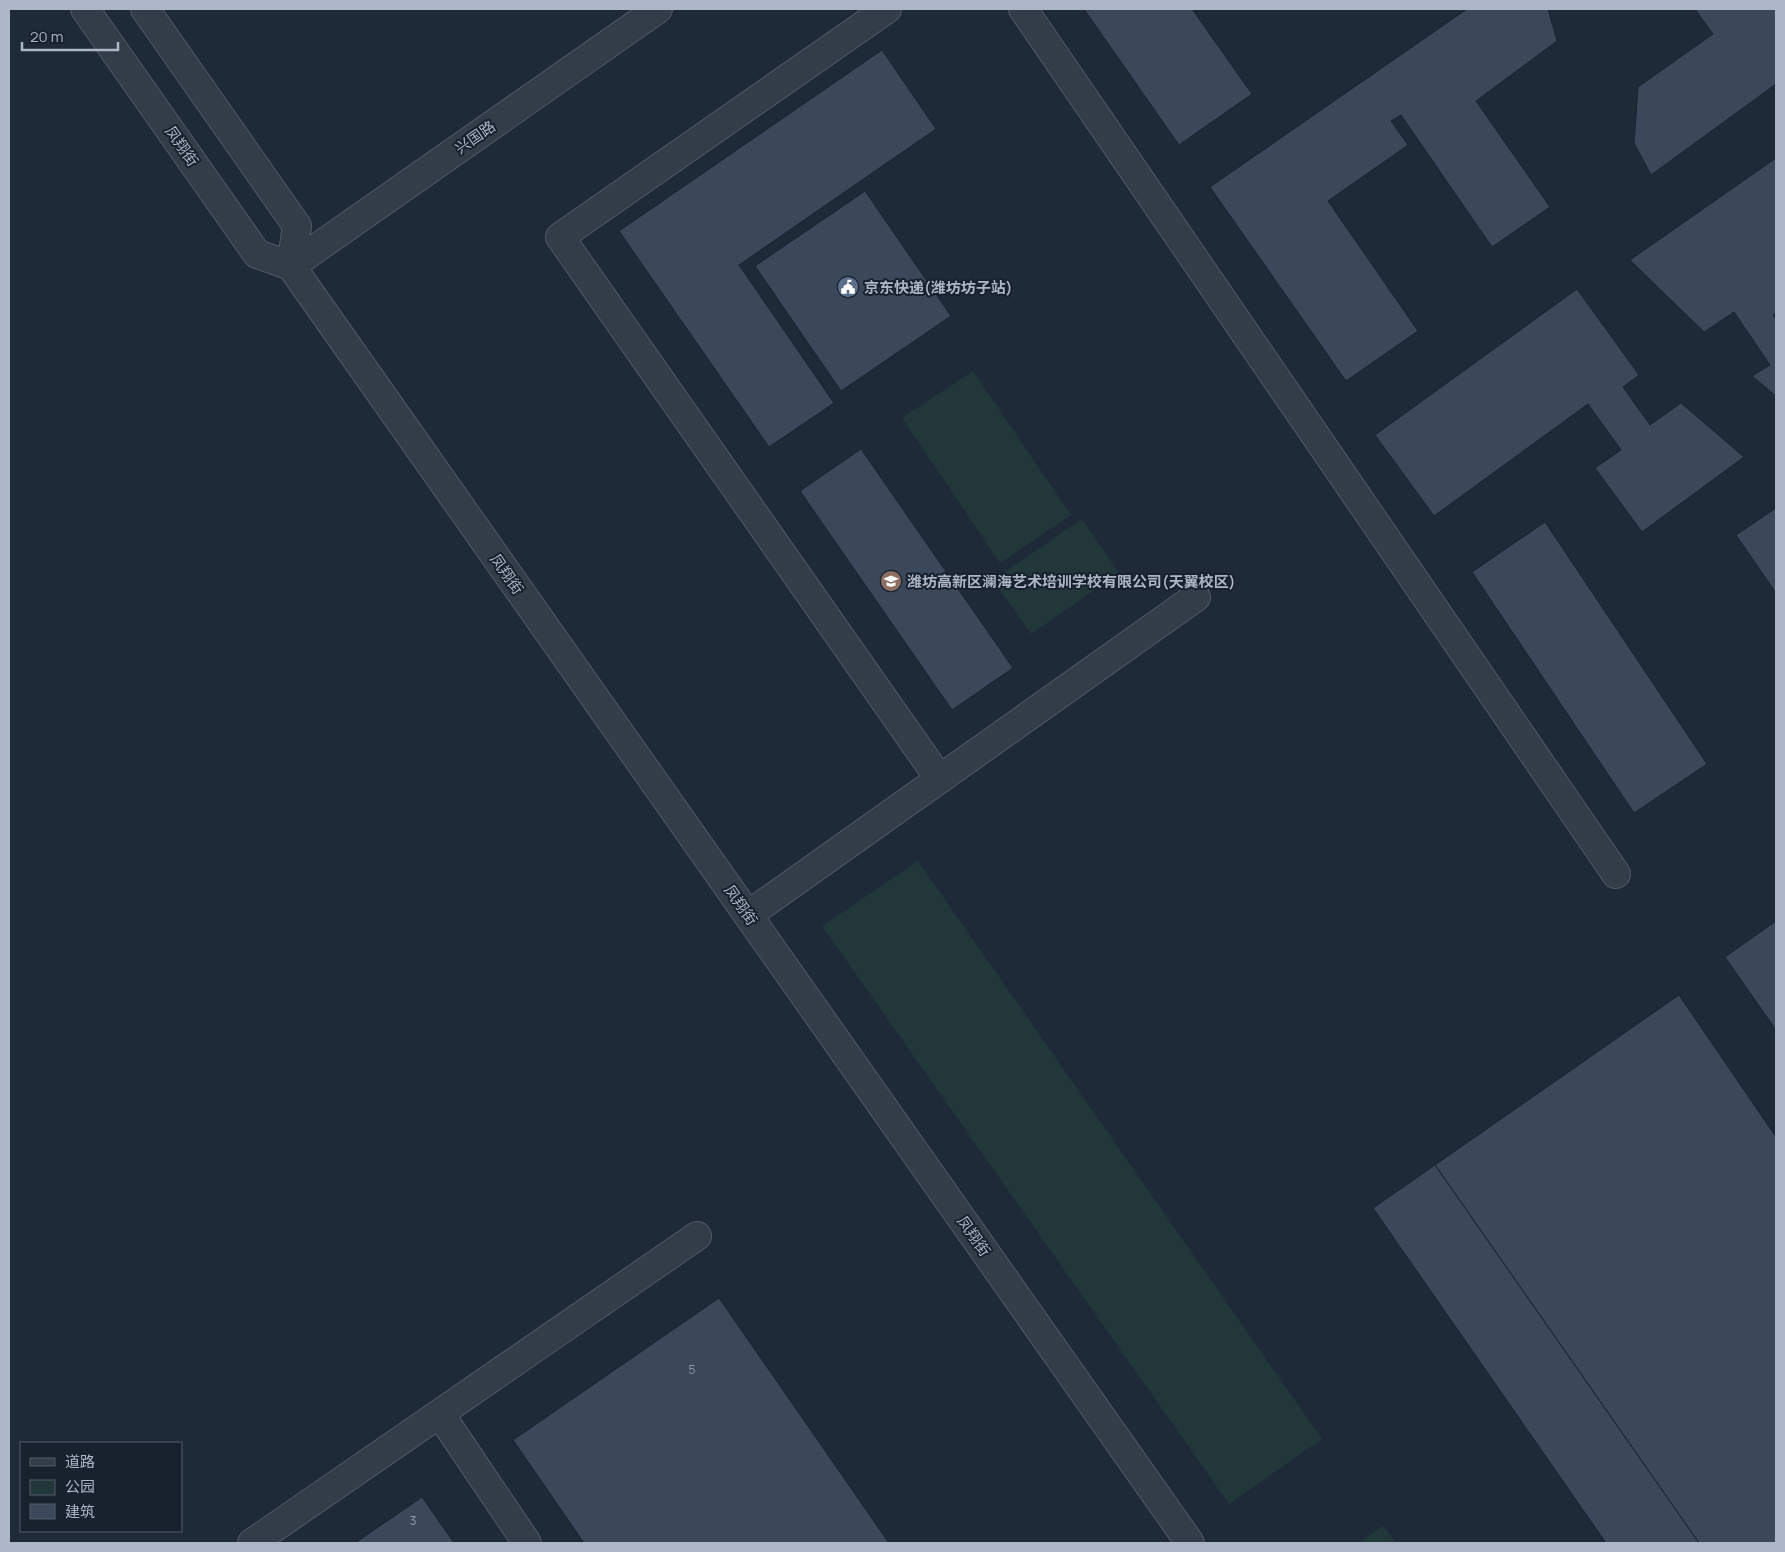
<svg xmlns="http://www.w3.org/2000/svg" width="1785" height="1552" viewBox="0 0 1785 1552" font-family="Manrope,'Noto Sans SC',sans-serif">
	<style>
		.green { fill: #21373a }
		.building { fill: #3b4859; stroke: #1a2330 }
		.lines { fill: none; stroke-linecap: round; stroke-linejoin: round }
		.minor-casing { stroke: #505967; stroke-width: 30 }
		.minor { stroke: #333c49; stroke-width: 28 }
		.labels { text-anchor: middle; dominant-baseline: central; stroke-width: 4; stroke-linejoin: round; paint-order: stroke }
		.number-label { font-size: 12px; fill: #909aab }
		.street-label { font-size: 15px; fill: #adb6c6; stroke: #18212e }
		.poi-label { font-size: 15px; font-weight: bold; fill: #adb6c6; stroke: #18212e; text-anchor: start }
	</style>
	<rect width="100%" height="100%" fill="#1f2a39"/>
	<g class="green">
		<path d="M973,371L1071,515L1000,563L902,418Z"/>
		<path d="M1082,519L1119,573L1031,634L993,580Z"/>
		<path d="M918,861L1322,1439L1229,1504L822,926Z"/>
		<path d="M1383,1526L1396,1543H1358Z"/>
	</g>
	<g class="building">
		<path d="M1084,9H1192L1252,94L1179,145Z"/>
		<path d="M1467,9H1548L1557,41L1476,101L1550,207L1492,247L1401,115L1391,121L1408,145L1328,201L1418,331L1346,381L1210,187Z"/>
		<path d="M1695,9H1776V84L1651,175L1634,143L1638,87L1713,34Z"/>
		<path d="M882,50L936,129L739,265L834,403L769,447L619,231Z"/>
		<path d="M1776,158V313L1773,315L1776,319V396L1752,376L1770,365L1734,312L1704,332L1630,260Z"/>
		<path d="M865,191L951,316L841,391L755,266Z"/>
		<path d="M1577,289L1639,375L1623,387L1650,425L1681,403L1744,457L1642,532L1595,468L1621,450L1588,404L1434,516L1375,435Z"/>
		<path d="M861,449L1013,668L952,710L800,491Z"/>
		<path d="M1776,508V593L1736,535Z"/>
		<path d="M1545,522L1707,764L1634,813L1472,572Z"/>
		<path d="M1776,921V1030L1725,957Z"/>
		<path d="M1679,995L1776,1137V1543H1699L1435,1165Z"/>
		<path d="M1435,1165L1699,1543H1606L1373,1208Z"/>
		<path d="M719,1298L889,1543H584L513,1440Z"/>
		<path d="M422,1497L454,1543H355Z"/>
	</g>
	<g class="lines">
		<g class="minor-casing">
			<g id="minor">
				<path d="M85,9L257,254L291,266L1190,1543"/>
				<path d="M145,9L297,226L291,266"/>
				<path d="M887,9L560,237L939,778"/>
				<path d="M1023,9L1616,874"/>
				<path d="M291,266L658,9"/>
				<path d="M748,915L1196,597"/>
				<path d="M440,1414L527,1543"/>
				<path d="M252,1543L697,1236"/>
			</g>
		</g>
		<use href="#minor" class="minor"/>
	</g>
	<defs>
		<g id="civic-disc" transform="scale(1.125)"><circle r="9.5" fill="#5c6f8a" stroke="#18212e"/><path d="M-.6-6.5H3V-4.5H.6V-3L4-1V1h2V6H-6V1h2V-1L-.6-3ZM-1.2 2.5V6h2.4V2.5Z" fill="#fff"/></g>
		<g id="school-disc" transform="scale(1.125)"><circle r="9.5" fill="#8d6e63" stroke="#18212e"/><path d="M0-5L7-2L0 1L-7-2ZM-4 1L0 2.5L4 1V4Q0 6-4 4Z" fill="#fff"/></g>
	</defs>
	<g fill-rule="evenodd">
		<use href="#civic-disc" x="848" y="287"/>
		<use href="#school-disc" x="891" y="581"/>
	</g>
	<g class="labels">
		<g class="number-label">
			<text x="692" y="1369">5</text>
			<text x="413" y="1520">3</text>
		</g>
		<g class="street-label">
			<text transform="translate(475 137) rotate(-35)">兴国路</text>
			<text transform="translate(182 146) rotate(55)">凤翔街</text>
			<text transform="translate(507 574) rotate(55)">凤翔街</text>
			<text transform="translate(741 905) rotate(55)">凤翔街</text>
			<text transform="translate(974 1236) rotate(55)">凤翔街</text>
		</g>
		<g class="poi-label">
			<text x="864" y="287">京东快递(潍坊坊子站)</text>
			<text x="907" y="581">潍坊高新区澜海艺术培训学校有限公司(天翼校区)</text>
		</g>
	</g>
	<rect width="1785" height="1552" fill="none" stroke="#adb6c6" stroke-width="20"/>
	<rect x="20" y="1442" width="162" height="90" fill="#18212e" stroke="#545d6b"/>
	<rect x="30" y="1458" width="25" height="8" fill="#333c49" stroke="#545d6b"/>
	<text x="65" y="1467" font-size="15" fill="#adb6c6">道路</text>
	<rect x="30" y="1480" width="25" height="15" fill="#21373a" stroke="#545d6b"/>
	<text x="65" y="1492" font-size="15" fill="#adb6c6">公园</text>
	<rect x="30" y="1504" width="25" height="15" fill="#3b4859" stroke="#545d6b"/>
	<text x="65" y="1517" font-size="15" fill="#adb6c6">建筑</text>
	<path d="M22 42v8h96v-8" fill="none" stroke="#adb6c6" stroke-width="2.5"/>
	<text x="30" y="42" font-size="15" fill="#adb6c6" stroke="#18212e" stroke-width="4" paint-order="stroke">20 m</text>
</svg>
